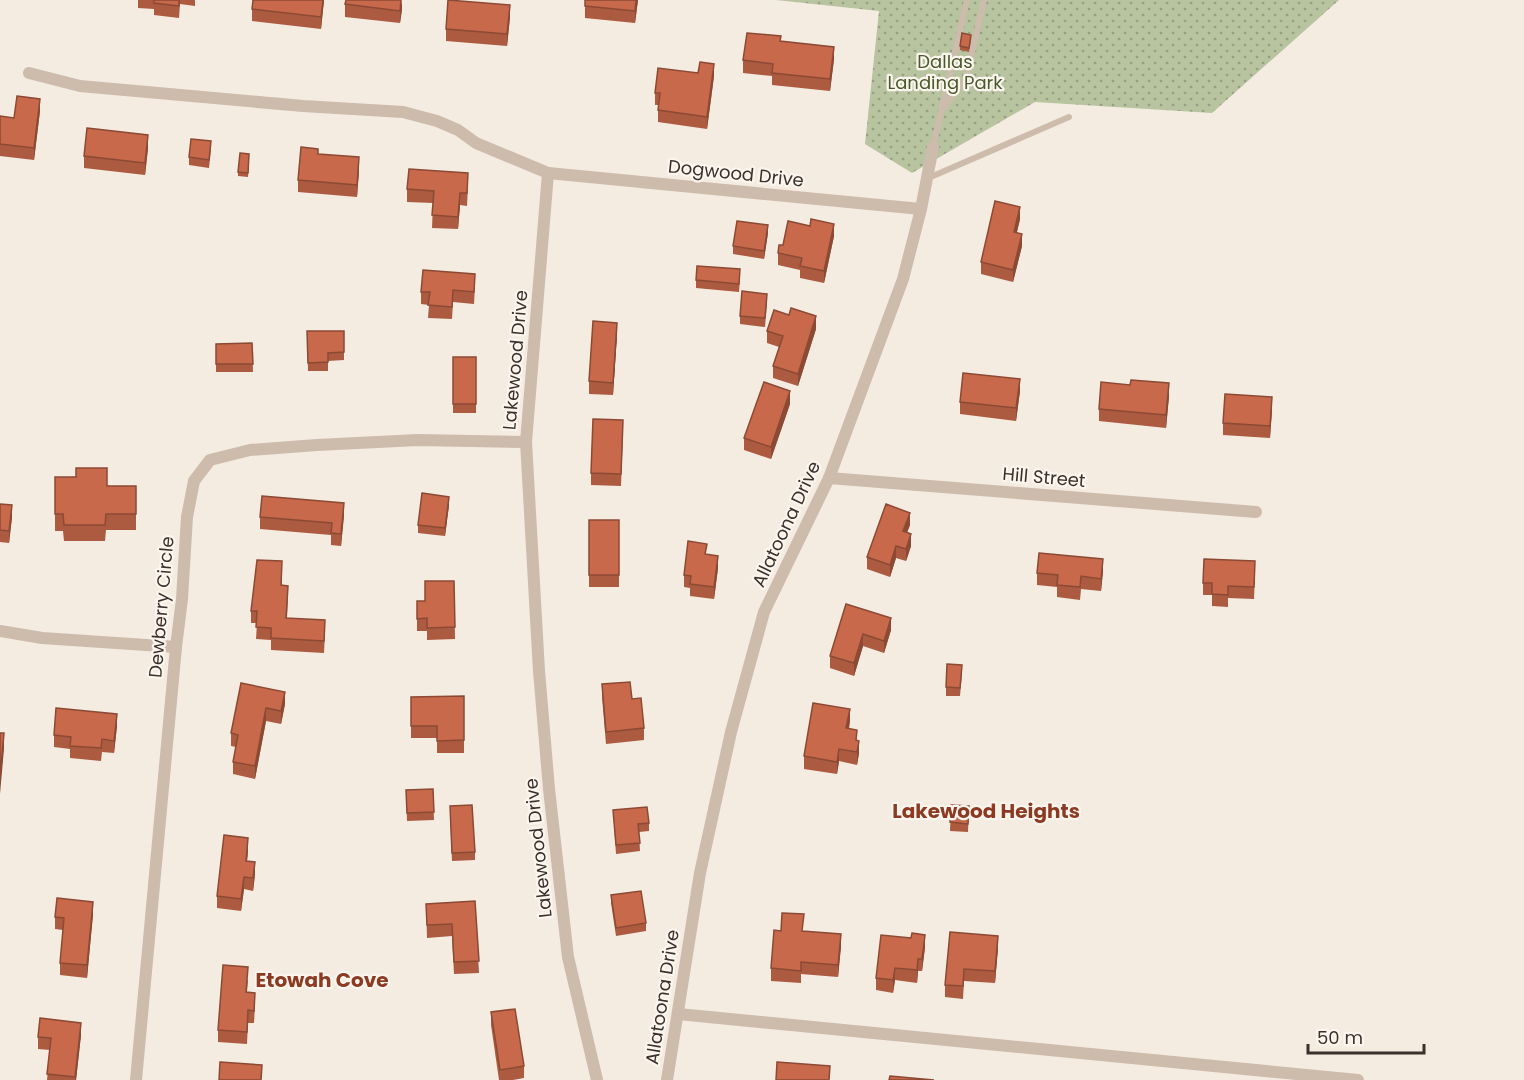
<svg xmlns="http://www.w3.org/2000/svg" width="1524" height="1080" viewBox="0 0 1524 1080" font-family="Poppins,sans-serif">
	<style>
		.grass { fill: url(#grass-dots) }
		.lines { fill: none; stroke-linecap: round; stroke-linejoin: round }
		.lane { stroke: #cdbbac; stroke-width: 6 }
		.street { stroke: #cdbbac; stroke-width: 12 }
		.wall { fill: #ac5a40 }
		.shaded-wall { fill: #8c4a34 }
		.building { fill: #c8694b; stroke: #8c4a34; stroke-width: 1.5 }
		.labels { text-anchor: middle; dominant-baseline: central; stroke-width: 4.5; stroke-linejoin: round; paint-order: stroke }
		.park-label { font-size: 18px; fill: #4a5a2e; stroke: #fbf5ee }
		.street-label { font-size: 18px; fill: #3b302b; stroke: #fbf5ee }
		.neighbourhood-label { font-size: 20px; font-weight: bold; fill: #8c3b22; stroke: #fbf5ee }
	</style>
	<defs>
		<pattern id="grass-dots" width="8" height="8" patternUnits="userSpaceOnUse" patternTransform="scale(1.5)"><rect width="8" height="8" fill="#b8c4a0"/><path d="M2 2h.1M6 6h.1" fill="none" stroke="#97a083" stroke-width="1.8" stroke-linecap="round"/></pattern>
	</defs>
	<rect width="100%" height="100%" fill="#f4ebe1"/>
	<path class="grass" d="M776,0H1339L1212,113L1035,102L912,173L865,144L879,11Z"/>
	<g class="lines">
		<g class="lane">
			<path d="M944,108L966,79L984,0"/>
			<path d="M933,147L967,0"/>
			<path d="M926,179L1069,117"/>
		</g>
		<g class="street">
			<path d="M29,73L80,86L303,106L403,112L437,121L458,130L476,143L548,173L921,209"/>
			<path d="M548,173L526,442L539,671L549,789L568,957L597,1080"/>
			<path d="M829,478L1256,512"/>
			<path d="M0,631L42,638L176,647"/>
			<path d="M678,1014L1358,1080"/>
			<path d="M136,1080L176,647L182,599L187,517L194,481L210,460L250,450L317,445L418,440L526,442"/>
			<path d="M667,1080L700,873L731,732L764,612L829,478L903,279L921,209L933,147"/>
		</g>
	</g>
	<g class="wall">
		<path d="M138,0H195V6L180,4L179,18L154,15V9L138,8Z"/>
		<path d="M324,0L321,29L252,21V9Z"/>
		<path d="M638,0L635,23L585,18V6Z"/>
		<path d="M345,4L402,9L400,23L345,17Z"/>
		<path d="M510,17L507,46L446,41V29Z"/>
		<path d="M971,39L969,52L960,50V46Z"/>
		<path d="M781,41L834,59L830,91L772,85V76L743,73V60Z"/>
		<path d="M714,76L707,129L658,122V105H655V93Z"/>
		<path d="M40,111L34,160L0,156V116L14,118Z"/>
		<path d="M148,148L145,175L84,168V156Z"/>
		<path d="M211,149L209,168L189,165V157Z"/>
		<path d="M249,154L248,177L238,176V172Z"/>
		<path d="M318,154L359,170L357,197L298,192V180Z"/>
		<path d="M468,185L467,206L460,205L458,229L432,228L433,203L407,202V189Z"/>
		<path d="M1020,219L1017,232L1022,246L1013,282L981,274V262Z"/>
		<path d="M810,226L834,236L824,283L800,278V270L778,265V253L783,245Z"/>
		<path d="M768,233L764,259L733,254V246Z"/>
		<path d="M740,277L739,292L696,288V280Z"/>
		<path d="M475,286L474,304L453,302L452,319L428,318L429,305L421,304V292Z"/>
		<path d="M767,302L765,327L740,324V316Z"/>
		<path d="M789,315L816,329L798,386L773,378V366L779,347L767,343V331Z"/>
		<path d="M307,331H344V360L328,361V371H308Z"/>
		<path d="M617,335L613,395L589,394V381Z"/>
		<path d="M252,343L253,372H216V344Z"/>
		<rect x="453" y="357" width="23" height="56"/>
		<path d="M1020,391L1016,421L960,414V402Z"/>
		<path d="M1169,396L1166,428L1099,421V409Z"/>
		<path d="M790,404L771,459L744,450V438Z"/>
		<path d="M1272,409L1270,438L1223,435V423Z"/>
		<path d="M623,433L621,486L591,485V473Z"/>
		<path d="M55,477L107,486H136V530H106L105,541H64L63,531H55Z"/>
		<path d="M0,504L12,517L9,543L0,542Z"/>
		<path d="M449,505L445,536L418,533V525Z"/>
		<path d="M344,515L341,546L331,545V535L260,529V517Z"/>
		<rect x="589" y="520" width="30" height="67"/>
		<path d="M910,525L907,532L911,546L906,561L896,558L890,577L867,569V557Z"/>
		<path d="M707,554L718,568L714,599L690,596V588L684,587V575Z"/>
		<path d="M1103,571L1101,591L1081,589L1080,600L1057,597V587L1037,585V573Z"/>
		<path d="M282,573V585L288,598L287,618L325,632L324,653L271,650V640L256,639L257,623H251V611Z"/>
		<path d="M1255,573L1254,599L1228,598V607L1212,606V595H1203V583Z"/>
		<path d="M454,581L455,639L427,640V631H417V601H425Z"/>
		<path d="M846,604L891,630L884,653L863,646L854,676L830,668V656Z"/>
		<path d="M962,673L960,696H946V687Z"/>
		<path d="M241,683L285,704L281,724L266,721L255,779L233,774V762L236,747L231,746V733Z"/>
		<path d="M602,684L632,699L644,728V740L606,744L602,697Z"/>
		<path d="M464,696V753H437V738H411V697Z"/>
		<path d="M850,721L849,729L857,741L859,753L857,765L839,761L837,774L804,769V756Z"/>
		<path d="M117,726L114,753L102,752L101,761L70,758V749L54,747V735Z"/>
		<path d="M433,789L434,820L407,821L406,790Z"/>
		<path d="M951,805L969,806L968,832L950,831Z"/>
		<path d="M613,810L649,823V831L639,832L640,851L616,854Z"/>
		<path d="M450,814L475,852V860L452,861Z"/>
		<path d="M248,850L247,861L255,874L253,891L244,889L241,911L217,908V896Z"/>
		<path d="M611,895L646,923V931L616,936L611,903Z"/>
		<path d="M475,901L479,973L454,974L452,936L427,938L426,904Z"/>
		<path d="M93,914L87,978L60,975V963L63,930L55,929V917Z"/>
		<path d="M803,931L841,946L838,977L801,974V983L771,981V968Z"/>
		<path d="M950,932L998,948L995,983L964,981L963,999L945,997V985Z"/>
		<path d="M925,947L922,971H918L917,983L895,980L893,993L876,990V978Z"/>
		<path d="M248,979L247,992L255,1005L254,1023H248L247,1044L218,1042V1030Z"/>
		<path d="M491,1012L524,1066V1078L513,1080H499L491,1025Z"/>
		<path d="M81,1035L76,1080H47L50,1050L38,1049V1037Z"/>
	</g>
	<g class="shaded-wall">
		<path d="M323,0H324L321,29V17Z"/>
		<path d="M402,0V9L400,23V11Z"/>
		<path d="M636,0H638L635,23V11Z"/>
		<path d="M510,5V17L507,46V34Z"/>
		<path d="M834,47V59L830,91V79Z"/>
		<path d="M714,64V76L707,129V117Z"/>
		<path d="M40,99V111L34,160V148Z"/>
		<path d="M148,135V148L145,175V163Z"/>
		<path d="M359,157V170L357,197V185Z"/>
		<path d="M460,193V205L458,229V217Z"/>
		<path d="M1020,207V219L1014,244V232Z"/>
		<path d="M834,224V236L824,283V271Z"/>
		<path d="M768,225V233L764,259V251Z"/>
		<path d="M1022,234V246L1013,282V270Z"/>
		<path d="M816,316V329L798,386V374Z"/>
		<path d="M617,323V335L613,395V383Z"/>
		<path d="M1020,379V391L1016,421V408Z"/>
		<path d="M1169,383V396L1166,428V415Z"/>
		<path d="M790,391V404L771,459V447Z"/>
		<path d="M1272,397V409L1270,438V426Z"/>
		<path d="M449,497V505L445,536V528Z"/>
		<path d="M344,503V515L341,546V534Z"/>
		<path d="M12,505V517L9,543V531Z"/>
		<path d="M910,513V525L903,543V531Z"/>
		<path d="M911,534V546L906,561V549Z"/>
		<path d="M896,546V558L890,577V565Z"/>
		<path d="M718,556V568L714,599V587Z"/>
		<path d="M1103,559V571L1101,591V579Z"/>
		<path d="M891,618V630L884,653V641Z"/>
		<path d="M863,634V646L854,676V663Z"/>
		<path d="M285,692V704L281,724V711Z"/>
		<path d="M266,708V721L255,779V766Z"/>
		<path d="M850,709V721L846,741V728Z"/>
		<path d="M117,714V726L114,753V741Z"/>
		<path d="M4,733V749L0,794V778Z"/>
		<path d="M859,741V753L857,765V752Z"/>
		<path d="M839,749V761L837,774V762Z"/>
		<path d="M248,838V850L246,873V861Z"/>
		<path d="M255,862V874L253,891V878Z"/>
		<path d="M244,877V889L241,911V899Z"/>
		<path d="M93,902V914L87,978V965Z"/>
		<path d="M841,934V946L838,977V965Z"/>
		<path d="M925,935V947L922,971V959Z"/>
		<path d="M998,936V948L995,983V971Z"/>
		<path d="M918,959V971L917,983V970Z"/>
		<path d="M895,968V980L893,993V980Z"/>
		<path d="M81,1023V1035L76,1080H75Z"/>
	</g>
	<g class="building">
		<path d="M154,0H179V6L154,3Z"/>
		<path d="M253,0H323L321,17L252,9Z"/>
		<path d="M346,0H401L400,11L345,4Z"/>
		<path d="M448,0L510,5L507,34L446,29Z"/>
		<path d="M585,0H636L635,11L585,6Z"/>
		<path d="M747,33L781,36L780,41L834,47L830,79L772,73L773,64L743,60Z"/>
		<path d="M962,33L971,35L969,48L960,46Z"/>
		<path d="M700,62L714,64L707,117L658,110L660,93H655L658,68L698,73Z"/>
		<path d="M17,96L40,99L34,148L0,144V116L14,118Z"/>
		<path d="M87,128L148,135L145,163L84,156Z"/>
		<path d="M191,139L211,141L209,160L189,157Z"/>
		<path d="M301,147L318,149V154L359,157L357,185L298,180Z"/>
		<path d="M240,153L249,154L248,173L238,172Z"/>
		<path d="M409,169L468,173L467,193H460L458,217L432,215L434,191L407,189Z"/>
		<path d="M995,201L1020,207L1014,232L1022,234L1013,270L981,262Z"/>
		<path d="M811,219L834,224L824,271L800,266L802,258L778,253L779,245H783L788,221L810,226Z"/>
		<path d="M737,221L768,225L764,251L733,246Z"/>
		<path d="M697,266L740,269L739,284L696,280Z"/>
		<path d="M423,270L475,274L474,292L453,290L452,307L428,305L430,292H421Z"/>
		<path d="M742,291L767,294L765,318L740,316Z"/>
		<path d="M791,308L816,316L798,374L773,366L783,336L767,331L774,310L789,315Z"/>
		<path d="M593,321L617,323L613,383L589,381Z"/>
		<path d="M307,331H344V352L328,353V362L308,363Z"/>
		<path d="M252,343L253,364H216V344Z"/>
		<rect x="453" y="357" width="23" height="47"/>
		<path d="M963,373L1020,379L1016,408L960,402Z"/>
		<path d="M1131,380L1169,383L1166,415L1099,409L1101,382L1130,385Z"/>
		<path d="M764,382L790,391L771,447L744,438Z"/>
		<path d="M1225,394L1272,397L1270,426L1223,423Z"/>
		<path d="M593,419L623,420L621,474L591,473Z"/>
		<path d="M76,468H107V486H136V514H106L105,525H64L63,514H55V477H76Z"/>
		<path d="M422,493L449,497L445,528L418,525Z"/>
		<path d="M262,496L344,503L341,534L331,533L332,523L260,517Z"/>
		<path d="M0,504L12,505L9,531L0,530Z"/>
		<path d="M886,504L910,513L903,531L911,534L906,549L896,546L890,565L867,557Z"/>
		<rect x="589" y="520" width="30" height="55"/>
		<path d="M688,541L707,544L705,554L718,556L714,587L690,584L691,576L684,575Z"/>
		<path d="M1039,553L1103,559L1101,579L1081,576L1080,587L1057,585L1058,575L1037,573Z"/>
		<path d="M1204,559L1255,561L1254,587L1228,586V595L1212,594V583H1203Z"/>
		<path d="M257,560L282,561L281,585L288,586L286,618L325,620L324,641L271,638V628L256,627L257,611H251Z"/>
		<path d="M425,581H454L455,627L427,628V618L417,619V601H425Z"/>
		<path d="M846,604L891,618L884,641L863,634L854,663L830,656Z"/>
		<path d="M947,664L962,665L960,688L946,687Z"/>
		<path d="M630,682L632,699L641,698L644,728L606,732L602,684Z"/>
		<path d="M241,683L285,692L281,711L266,708L255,766L233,762L238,735L231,733Z"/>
		<path d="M464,696V740L437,741V726H411V697Z"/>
		<path d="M813,703L850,709L846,728L857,730L856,740L859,741L857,752L839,749L837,762L804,756Z"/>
		<path d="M56,708L117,714L114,741L102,739L101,748L70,746L71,737L54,735Z"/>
		<path d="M0,733H4L0,778Z"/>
		<path d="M433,789L434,812L407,813L406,790Z"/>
		<path d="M472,805L475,852L452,853L450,806Z"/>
		<path d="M951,805L969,806L968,824L950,822Z"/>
		<path d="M647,807L649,823L638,824L640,843L616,845L613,810Z"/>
		<path d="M224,835L248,838L246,861L255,862L253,878L244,877L241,899L217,896Z"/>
		<path d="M641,891L646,923L616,928L611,895Z"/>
		<path d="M57,898L93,902L87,965L60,963L64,918L55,917Z"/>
		<path d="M475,901L479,961L454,962L452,924L427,925L426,904Z"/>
		<path d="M782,913L804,914L802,931L841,934L838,965L801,962V971L771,968L774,930L781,931Z"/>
		<path d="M950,932L998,936L995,971L964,969L963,986L945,985Z"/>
		<path d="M912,933L925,935L922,959H918L917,970L895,968L893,980L876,978L881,935L911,938Z"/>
		<path d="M223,965L248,967L246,992L255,993L254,1011L248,1010L247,1032L218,1030Z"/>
		<path d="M515,1009L524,1066L500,1070L491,1012Z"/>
		<path d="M40,1018L81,1023L75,1077L47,1074L51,1038L38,1037Z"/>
		<path d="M220,1062L262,1065L261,1080H219Z"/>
		<path d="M777,1062L830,1066L829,1080H776Z"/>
		<path d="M890,1076L934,1080H889Z"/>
	</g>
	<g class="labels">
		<g class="park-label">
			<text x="945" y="61">Dallas<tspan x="945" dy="21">Landing Park</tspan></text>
		</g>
		<g class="street-label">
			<text transform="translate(736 173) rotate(6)">Dogwood Drive</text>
			<text transform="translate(515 360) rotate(-85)">Lakewood Drive</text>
			<text transform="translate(1044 477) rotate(5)">Hill Street</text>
			<text transform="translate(786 524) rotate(-65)">Allatoona Drive</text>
			<text transform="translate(161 607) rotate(-85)">Dewberry Circle</text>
			<text transform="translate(538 848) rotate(-96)">Lakewood Drive</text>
			<text transform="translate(662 997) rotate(-81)">Allatoona Drive</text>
		</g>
		<g class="neighbourhood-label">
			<text x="986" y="811">Lakewood Heights</text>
			<text x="322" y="980">Etowah Cove</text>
		</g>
	</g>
	<path d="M1308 1044v9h116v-9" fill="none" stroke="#3b302b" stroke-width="3"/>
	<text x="1317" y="1044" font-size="18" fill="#3b302b" stroke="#fbf5ee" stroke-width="4.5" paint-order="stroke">50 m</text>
</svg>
